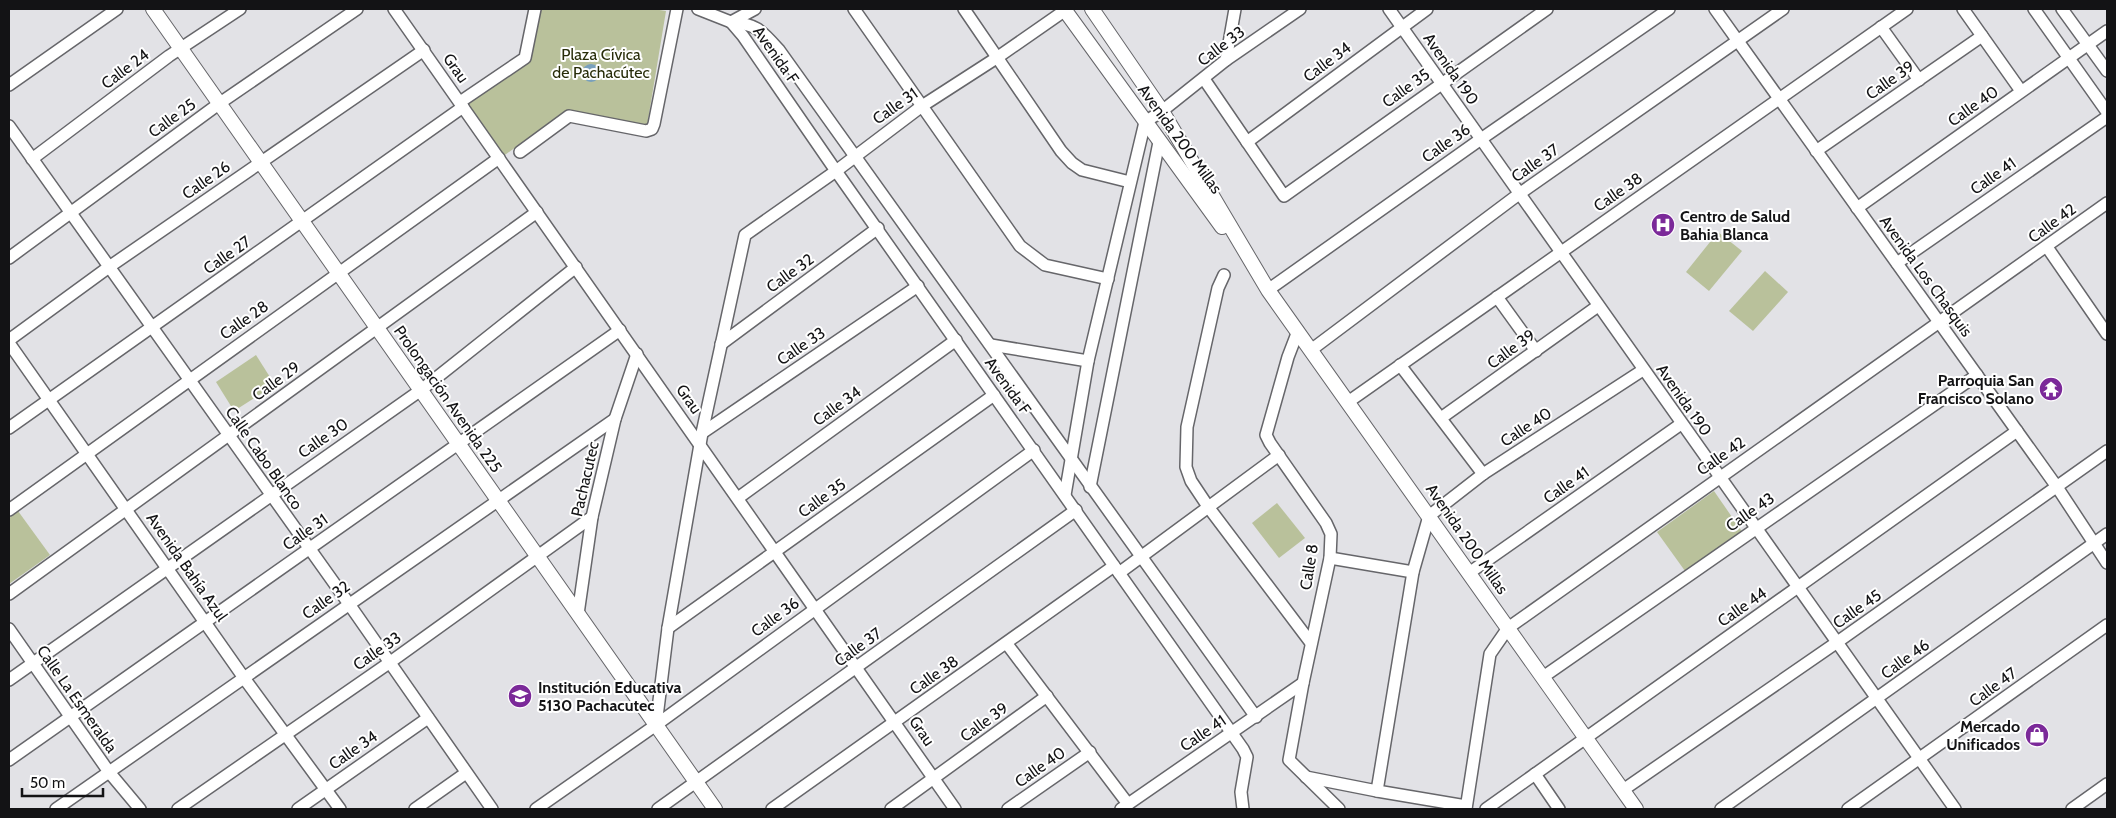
<svg xmlns="http://www.w3.org/2000/svg" width="2116" height="818" viewBox="0 0 2116 818" font-family="Cabin,sans-serif">
	<style>
		.green { fill: #b9c19b }
		.water { fill: #79a0bd }
		.lines { fill: none; stroke-linecap: round; stroke-linejoin: round }
		.minor-casing { stroke: #66666a; stroke-width: 14 }
		.major-casing { stroke: #66666a; stroke-width: 16 }
		.minor { stroke: #fff; stroke-width: 11 }
		.major { stroke: #fff; stroke-width: 14 }
		.labels { text-anchor: middle; dominant-baseline: central; stroke-width: 4; stroke-linejoin: round; paint-order: stroke }
		.street-label { font-size: 16px; fill: #131315; stroke: #fff }
		.park-label { font-size: 16px; fill: #282d09; stroke: #fff }
		.poi-label { font-size: 16px; font-weight: bold; fill: #131315; stroke: #fff; text-anchor: start }
	</style>
	<rect width="100%" height="100%" fill="#e2e2e6"/>
	<g class="green">
		<path d="M538,9H653L666,11L647,126L565,112L502,157L465,104L529,59Z"/>
		<path d="M1718,232L1742,251L1709,291L1686,272Z"/>
		<path d="M1765,271L1788,292L1753,331L1729,311Z"/>
		<path d="M256,355L275,385L234,411L216,382Z"/>
		<path d="M1714,491L1743,533L1685,571L1657,532Z"/>
		<path d="M1277,503L1305,538L1279,558L1252,523Z"/>
		<path d="M18,511L50,555L9,584V518Z"/>
	</g>
	<circle class="water" cx="591" cy="73" r="9"/>
	<g class="lines">
		<g class="minor-casing">
			<g id="minor">
				<path d="M394,9L955,809"/>
				<path d="M698,9L731,22L743,36L836,171L1243,749L1247,757L1241,792L1243,809"/>
				<path d="M854,9L1020,246L1045,265L1108,279"/>
				<path d="M964,9L1061,151L1072,163L1082,170L1130,182"/>
				<path d="M1389,9L1955,809"/>
				<path d="M1715,9L2057,487L2107,563"/>
				<path d="M1963,9L2021,91"/>
				<path d="M2034,9L2107,112"/>
				<path d="M2062,9L2107,71"/>
				<path d="M731,22C757,24 762,31 779,50L1256,717"/>
				<path d="M731,22L755,9"/>
				<path d="M1881,27L1919,80"/>
				<path d="M1226,60L1235,9"/>
				<path d="M1204,79L1284,196L1547,9"/>
				<path d="M9,85L117,9"/>
				<path d="M460,102L525,58L535,9"/>
				<path d="M9,126L349,604L492,809"/>
				<path d="M1247,142L1427,9"/>
				<path d="M1816,151L1982,36"/>
				<path d="M520,152L569,116L646,131L652,129L654,124L677,9"/>
				<path d="M32,159L169,56L240,9"/>
				<path d="M1857,208L2107,31"/>
				<path d="M2047,247L2107,334"/>
				<path d="M9,258L220,103L357,9"/>
				<path d="M1897,263L2107,117"/>
				<path d="M1224,275L1218,288L1187,427L1186,467L1191,481L1209,508L1311,643"/>
				<path d="M1268,290L1481,139L1669,9"/>
				<path d="M1497,297L1536,351"/>
				<path d="M1298,331L1288,357L1266,435L1270,443L1326,523L1331,534L1330,558L1303,683L1289,760L1339,809"/>
				<path d="M9,340L109,267L424,50"/>
				<path d="M9,343L244,678L340,809"/>
				<path d="M721,344L878,228"/>
				<path d="M991,345L1088,361"/>
				<path d="M1311,350L1519,194L1783,9"/>
				<path d="M1400,365L1483,474"/>
				<path d="M1348,402L1907,9"/>
				<path d="M1441,418L1598,306"/>
				<path d="M9,428L463,107"/>
				<path d="M702,433L918,286"/>
				<path d="M1090,487L1159,142"/>
				<path d="M1065,495L1088,361L1145,122L1162,111L1226,60L1300,9"/>
				<path d="M738,498L956,340"/>
				<path d="M9,510L499,158"/>
				<path d="M1330,558L1413,572"/>
				<path d="M1119,573L1279,455"/>
				<path d="M1469,573L1681,424"/>
				<path d="M9,594L537,212"/>
				<path d="M578,614L592,517L615,419L637,354"/>
				<path d="M668,628L994,395"/>
				<path d="M9,629L109,772L140,809"/>
				<path d="M1007,644L1128,804"/>
				<path d="M1543,677L1977,375"/>
				<path d="M9,680L421,390L576,267"/>
				<path d="M656,725L668,628L702,433L745,235L836,171L922,106L998,57L1067,9"/>
				<path d="M9,760L620,330"/>
				<path d="M1535,774L1559,809"/>
				<path d="M1306,777L1377,791L1413,572L1429,516L1483,474L1643,370"/>
				<path d="M1623,790L1836,643L2107,451"/>
				<path d="M1377,791L1466,806"/>
				<path d="M56,809L615,419"/>
				<path d="M178,809L389,663L592,517"/>
				<path d="M298,809L428,718"/>
				<path d="M415,809L466,773"/>
				<path d="M536,809L656,725L1034,450"/>
				<path d="M658,809L1076,510"/>
				<path d="M772,809L1114,566"/>
				<path d="M891,809L1047,696"/>
				<path d="M1008,809L1090,752"/>
				<path d="M1121,809L1303,683"/>
				<path d="M1466,809L1490,654L1508,628L2107,203"/>
				<path d="M1486,809L2017,431"/>
				<path d="M1721,809L2107,534"/>
				<path d="M1848,809L2107,625"/>
				<path d="M2072,809L2107,784"/>
			</g>
		</g>
		<g class="major-casing">
			<g id="major">
				<path d="M153,9L715,809"/>
				<path d="M1064,9L1222,227"/>
				<path d="M1092,9L1162,111L1268,290L1636,809"/>
			</g>
		</g>
		<use href="#minor" class="minor"/>
		<use href="#major" class="major"/>
	</g>
	<defs>
		<g id="hospital-disc" transform="scale(1.25)"><circle r="9.5" fill="#7b2999" stroke="#fff"/><path d="M-5-5h3v3.5h4V-5h3V5h-3V1.5h-4V5h-3Z" fill="#fff"/></g>
		<g id="temple-disc" transform="scale(1.25)"><circle r="9.5" fill="#7b2999" stroke="#fff"/><path d="M0-6L5-2H3V0L6.5 2.5H4V6H1.5V3h-3V6H-4V2.5H-6.5L-3 0V-2H-5Z" fill="#fff"/></g>
		<g id="school-disc" transform="scale(1.25)"><circle r="9.5" fill="#7b2999" stroke="#fff"/><path d="M0-5L7-2L0 1L-7-2ZM-4 1L0 2.5L4 1V4Q0 6-4 4Z" fill="#fff"/></g>
		<g id="shop-disc" transform="scale(1.25)"><circle r="9.5" fill="#7b2999" stroke="#fff"/><path d="M-5-2.5h2.3a2.7 3.5 0 0 1 5.4 0H5L5.5 6h-11ZM-1.5-2.5h3a1.5 2.3 0 0 0-3 0Z" fill="#fff"/></g>
	</defs>
	<g fill-rule="evenodd">
		<use href="#hospital-disc" x="1663" y="225"/>
		<use href="#temple-disc" x="2051" y="389"/>
		<use href="#school-disc" x="520" y="696"/>
		<use href="#shop-disc" x="2037" y="735"/>
	</g>
	<g class="labels">
		<g class="street-label">
			<text transform="translate(1221 46) rotate(-37)">Calle 33</text>
			<text transform="translate(776 55) rotate(55)">Avenida F</text>
			<text transform="translate(1327 62) rotate(-37)">Calle 34</text>
			<text transform="translate(456 68) rotate(55)">Grau</text>
			<text transform="translate(125 69) rotate(-37)">Calle 24</text>
			<text transform="translate(1451 69) rotate(55)">Avenida 190</text>
			<text transform="translate(1890 80) rotate(-35)">Calle 39</text>
			<text transform="translate(1406 88) rotate(-36)">Calle 35</text>
			<text transform="translate(895 106) rotate(-35)">Calle 31</text>
			<text transform="translate(1973 106) rotate(-35)">Calle 40</text>
			<text transform="translate(172 118) rotate(-36)">Calle 25</text>
			<text transform="translate(1180 139) rotate(54)">Avenida 200 Millas</text>
			<text transform="translate(1446 143) rotate(-35)">Calle 36</text>
			<text transform="translate(1535 163) rotate(-35)">Calle 37</text>
			<text transform="translate(1993 176) rotate(-35)">Calle 41</text>
			<text transform="translate(206 180) rotate(-35)">Calle 26</text>
			<text transform="translate(1618 192) rotate(-35)">Calle 38</text>
			<text transform="translate(2052 223) rotate(-36)">Calle 42</text>
			<text transform="translate(227 255) rotate(-35)">Calle 27</text>
			<text transform="translate(790 273) rotate(-36)">Calle 32</text>
			<text transform="translate(1926 276) rotate(54)">Avenida Los Chasquis</text>
			<text transform="translate(244 320) rotate(-35)">Calle 28</text>
			<text transform="translate(801 346) rotate(-34)">Calle 33</text>
			<text transform="translate(1511 349) rotate(-36)">Calle 39</text>
			<text transform="translate(276 381) rotate(-36)">Calle 29</text>
			<text transform="translate(1008 386) rotate(54)">Avenida F</text>
			<text transform="translate(448 399) rotate(55)">Prolongación Avenida 225</text>
			<text transform="translate(689 399) rotate(55)">Grau</text>
			<text transform="translate(1684 400) rotate(55)">Avenida 190</text>
			<text transform="translate(837 406) rotate(-36)">Calle 34</text>
			<text transform="translate(1526 427) rotate(-33)">Calle 40</text>
			<text transform="translate(323 438) rotate(-35)">Calle 30</text>
			<text transform="translate(1721 456) rotate(-35)">Calle 42</text>
			<text transform="translate(264 458) rotate(55)">Calle Cabo Blanco</text>
			<text transform="translate(585 479) rotate(-77)">Pachacutec</text>
			<text transform="translate(1566 485) rotate(-35)">Calle 41</text>
			<text transform="translate(822 498) rotate(-36)">Calle 35</text>
			<text transform="translate(1750 512) rotate(-35)">Calle 43</text>
			<text transform="translate(305 532) rotate(-35)">Calle 31</text>
			<text transform="translate(1467 539) rotate(55)">Avenida 200 Millas</text>
			<text transform="translate(187 567) rotate(55)">Avenida Bahía Azul</text>
			<text transform="translate(1309 567) rotate(-81)">Calle 8</text>
			<text transform="translate(326 600) rotate(-35)">Calle 32</text>
			<text transform="translate(1742 607) rotate(-35)">Calle 44</text>
			<text transform="translate(1857 609) rotate(-35)">Calle 45</text>
			<text transform="translate(775 617) rotate(-36)">Calle 36</text>
			<text transform="translate(858 647) rotate(-36)">Calle 37</text>
			<text transform="translate(377 651) rotate(-35)">Calle 33</text>
			<text transform="translate(1905 659) rotate(-36)">Calle 46</text>
			<text transform="translate(934 675) rotate(-35)">Calle 38</text>
			<text transform="translate(1993 687) rotate(-36)">Calle 47</text>
			<text transform="translate(77 699) rotate(55)">Calle La Esmeralda</text>
			<text transform="translate(984 722) rotate(-36)">Calle 39</text>
			<text transform="translate(922 731) rotate(56)">Grau</text>
			<text transform="translate(1203 733) rotate(-34)">Calle 41</text>
			<text transform="translate(353 750) rotate(-35)">Calle 34</text>
			<text transform="translate(1040 767) rotate(-35)">Calle 40</text>
		</g>
		<g class="park-label">
			<text x="601" y="54">Plaza Cívica<tspan x="601" dy="18">de Pachacútec</tspan></text>
		</g>
		<g class="poi-label">
			<text x="1680" y="216">Centro de Salud<tspan x="1680" dy="18">Bahia Blanca</tspan></text>
			<text x="2034" y="380" text-anchor="end">Parroquia San<tspan x="2034" dy="18">Francisco Solano</tspan></text>
			<text x="538" y="687">Institución Educativa<tspan x="538" dy="18">5130 Pachacutec</tspan></text>
			<text x="2020" y="726" text-anchor="end">Mercado<tspan x="2020" dy="18">Unificados</tspan></text>
		</g>
	</g>
	<rect width="2116" height="818" fill="none" stroke="#131315" stroke-width="20"/>
	<path d="M22 788v8h81v-8" fill="none" stroke="#131315" stroke-width="2.5"/>
	<text x="30" y="788" font-size="15" fill="#131315" stroke="#ffffff" stroke-width="4" paint-order="stroke">50 m</text>
</svg>
